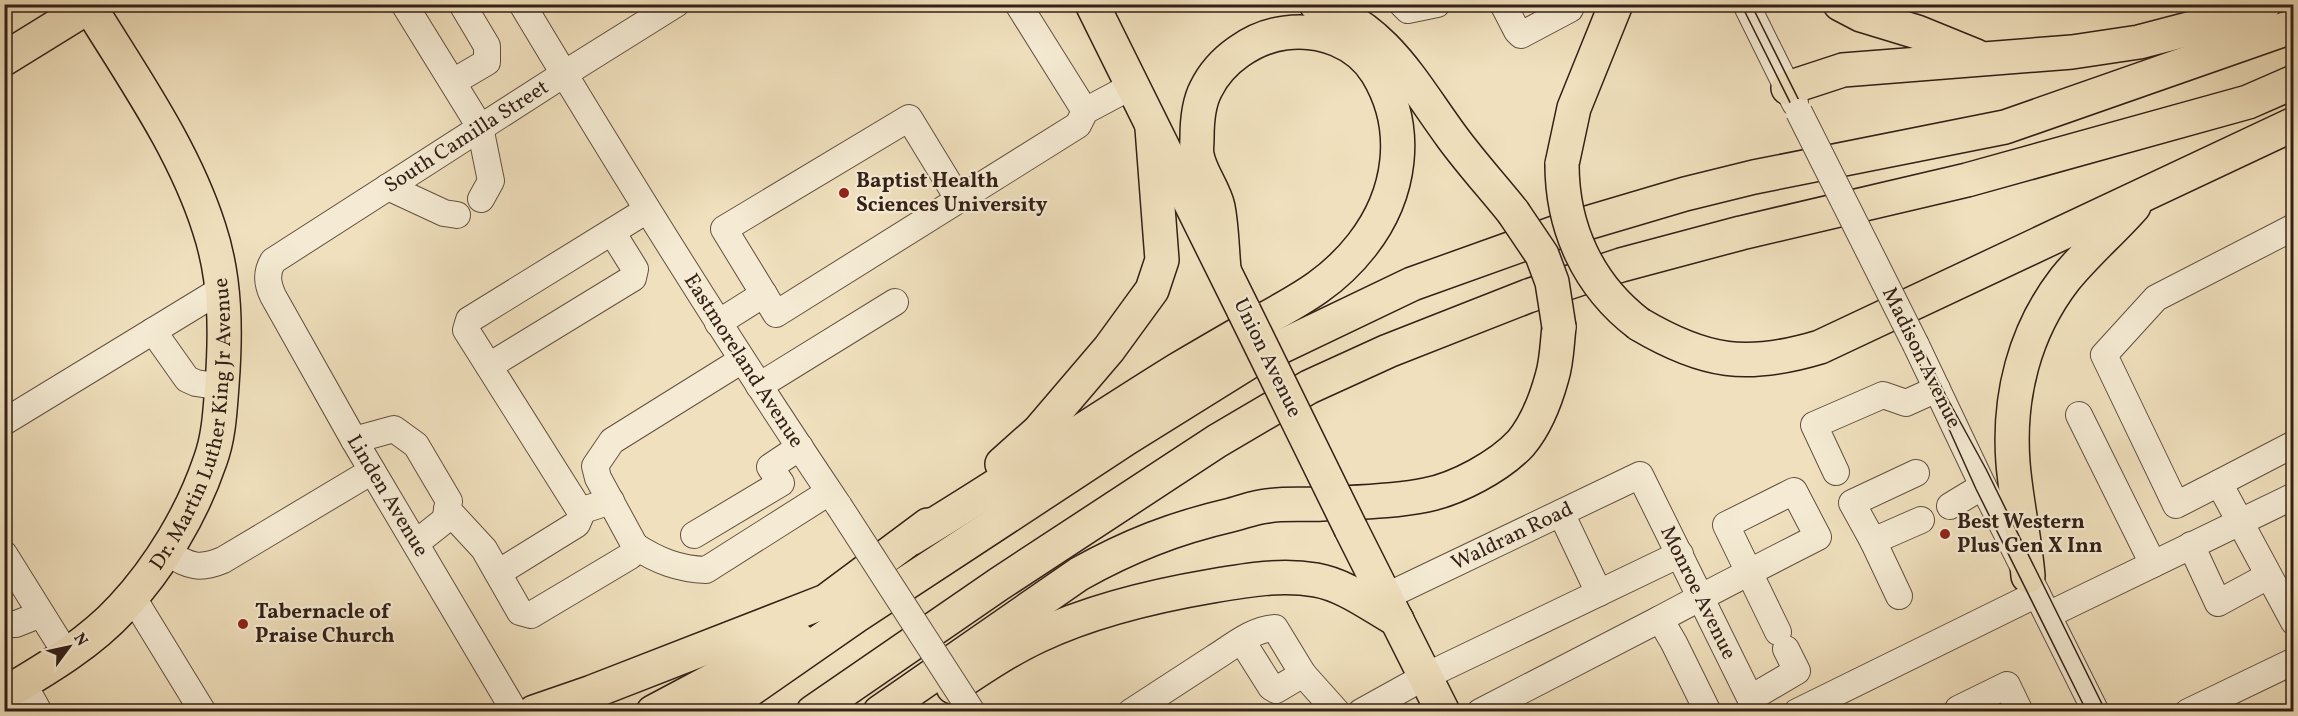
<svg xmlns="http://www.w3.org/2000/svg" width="2298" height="716" viewBox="0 0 2298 716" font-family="Vollkorn,serif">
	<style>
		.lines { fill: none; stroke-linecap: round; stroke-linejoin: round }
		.minor-casing { stroke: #625040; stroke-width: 28 }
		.major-casing { stroke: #332017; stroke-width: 36 }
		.highway-casing { stroke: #332017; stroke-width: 36 }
		.minor { stroke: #f5ebd4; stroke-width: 26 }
		.major { stroke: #f0e0bd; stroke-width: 33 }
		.highway { stroke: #f0e0bd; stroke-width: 33 }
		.tram { stroke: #332017; stroke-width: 1.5 }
		.minor-bridge-casing { stroke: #625040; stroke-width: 28; stroke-linecap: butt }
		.major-bridge-casing { stroke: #332017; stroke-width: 36; stroke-linecap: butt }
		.highway-bridge-casing { stroke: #332017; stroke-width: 36; stroke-linecap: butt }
		.minor-bridge { stroke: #f5ebd4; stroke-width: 26 }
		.major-bridge { stroke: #f0e0bd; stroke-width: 33 }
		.highway-bridge { stroke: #f0e0bd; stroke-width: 33 }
		.poi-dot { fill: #8f2418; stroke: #f5ebd4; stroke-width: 2 }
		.labels { text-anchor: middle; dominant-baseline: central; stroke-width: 4.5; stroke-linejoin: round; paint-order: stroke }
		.street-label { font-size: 21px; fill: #332017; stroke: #f5ebd4 }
		.poi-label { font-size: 21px; font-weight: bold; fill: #332017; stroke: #f5ebd4; text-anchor: start }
	</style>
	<rect width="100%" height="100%" fill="#f0e0bd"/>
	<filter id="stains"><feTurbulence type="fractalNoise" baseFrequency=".00333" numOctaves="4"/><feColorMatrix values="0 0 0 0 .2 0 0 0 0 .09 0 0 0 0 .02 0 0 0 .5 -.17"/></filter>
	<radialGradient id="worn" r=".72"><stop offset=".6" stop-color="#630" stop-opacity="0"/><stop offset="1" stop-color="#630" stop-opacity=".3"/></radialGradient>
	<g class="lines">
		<g class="minor-casing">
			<g id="minor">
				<path d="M404,4L480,127L491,181L481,199"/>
				<path id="s1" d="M522,4C624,174 728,342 839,506"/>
				<path d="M1018,4L1085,111"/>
				<path d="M1402,4L1408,10L1437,4"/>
				<path d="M1503,4L1517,31L1521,35L1570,9L1572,4"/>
				<path d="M1746,4L1795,103"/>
				<path d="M453,82L487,62V46L462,4"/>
				<path d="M388,187L444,213L457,215"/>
				<path d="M959,200L909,118L724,229L776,314L1078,125L1085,111L1132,86"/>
				<path d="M2294,227L2156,298L2104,355L2176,505L2219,483L2294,622"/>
				<path d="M718,323L764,294"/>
				<path d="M153,331L187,379L196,383L222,387"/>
				<path d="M1916,345L1983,486L2096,712"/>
				<path d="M489,366L633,278L635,269L612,232"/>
				<path d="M759,386L895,302"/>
				<path d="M2079,415L2153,564"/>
				<path d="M4,422L222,289"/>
				<path d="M354,440L394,429L416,445L449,501L445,520L416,543"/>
				<path d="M1836,472L1814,425L1883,395L1906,403L1937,389"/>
				<path d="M1916,473L1852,503L1873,541L1921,520"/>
				<path d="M2219,483L2294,444"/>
				<path d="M611,501L583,510L577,506L466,330L469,320L647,210"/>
				<path d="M1950,506L1983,486"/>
				<path d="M447,509L484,549L520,612L531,615L630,556L635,546L598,478L595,466L612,441L742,360"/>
				<path d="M1561,513L1599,593"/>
				<path d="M694,535L781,483L770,467L800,447"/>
				<path d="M1873,541L1899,596"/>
				<path d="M2191,545L2218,603L2268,576"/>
				<path d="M635,546C658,561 679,569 706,570L829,492"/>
				<path d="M165,552C189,565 197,571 223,560L372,471"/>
				<path d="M4,554L67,655"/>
				<path d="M498,573L577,524L583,510"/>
				<path d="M132,596L203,712"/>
				<path id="s2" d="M1385,597L1640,475L1757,712"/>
				<path d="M2048,615L2294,496"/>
				<path d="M1660,619C1712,591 1765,564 1818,537L1794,491L1726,525L1778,632"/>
				<path d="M4,624H16L41,614"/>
				<path d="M1303,674L1337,712"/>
				<path d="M23,683L39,712"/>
				<path d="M1751,698L1797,671L1786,649"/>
				<path id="s3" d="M515,712L354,440L273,296C267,283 266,273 273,261L564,74L676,4"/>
				<path d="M1131,712L1214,658C1233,646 1253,629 1275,628L1303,674L1276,690L1271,687L1242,641"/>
				<path d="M1361,712L1426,676L1680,554"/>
				<path d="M1480,712L1660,619L1674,643L1708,712"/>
				<path d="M1797,712L2037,594"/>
				<path d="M1959,712L1958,709L2007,685L2020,712"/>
				<path d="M2188,712L2294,661"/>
			</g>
		</g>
		<g class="major-casing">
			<g id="major">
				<path d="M1092,4L1244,311"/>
				<path d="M4,59L93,4"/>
				<path d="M1351,529L1443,712"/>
				<path id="s4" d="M4,694C46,669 89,644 122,608C160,567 192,514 210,461C219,437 220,411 222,385C226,332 226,279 209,228C183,147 132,76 88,4"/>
			</g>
		</g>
		<g class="highway-casing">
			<g id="highway">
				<path d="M1316,4C1386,29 1411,81 1452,137C1471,163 1493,187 1513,212"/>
				<path d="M1840,4L1861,15L1917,32L1976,56"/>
				<path d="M1788,88L1843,70L2072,52L2139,42L2204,25L2264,4"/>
				<path d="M1562,164L1574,108L1616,4"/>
				<path d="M1639,324C1705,363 1747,369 1820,347L2294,124"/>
				<path d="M1002,464L1039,431L1109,349L1152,290L1162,260L1152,128"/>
				<path d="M912,538C1002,484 1088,425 1177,370C1206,353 1235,336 1265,319C1303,298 1334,281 1362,245C1401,195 1411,129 1377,73C1358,42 1320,28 1285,33C1253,37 1220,60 1206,89C1198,104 1197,122 1197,138C1197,144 1196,150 1197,155C1200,173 1214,189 1218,207C1222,227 1222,249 1224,269"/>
				<path d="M2028,576C2025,538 2016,501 2013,463C2008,397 2024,332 2065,279C2086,253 2112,231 2134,206"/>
				<path d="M953,687C980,669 1008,650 1038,636C1093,610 1153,596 1212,586C1247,580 1281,574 1316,580C1345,585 1372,606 1397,620"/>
				<path d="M534,712L592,692L826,601L928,525"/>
				<path d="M653,712L762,654L798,639"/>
				<path d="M718,712L856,616L1127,438L1249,362L1412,284L1560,231L1685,194L1754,177L2005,127L2294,26"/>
				<path d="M813,712L999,584L1217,441L1309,387L1388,351L1528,296L1621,265L1741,233L1967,180L2248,102L2294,82"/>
				<path d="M880,712L1079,574C1129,546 1175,528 1231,515C1243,512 1255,507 1267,506C1284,503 1304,505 1322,504C1356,502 1392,502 1426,495C1457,489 1500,466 1521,443C1536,425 1546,399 1552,377C1557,361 1557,343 1559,327"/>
			</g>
		</g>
		<use href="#minor" class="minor"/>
		<use href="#major" class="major"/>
		<use href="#highway" class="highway"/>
		<g class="tram">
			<path d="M1741,4L1912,347L1976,489L2087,712"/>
			<path d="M1751,4L1946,396L1986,469L2106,712"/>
		</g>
		<g class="minor-bridge-casing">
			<g id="minor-bridge">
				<path d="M1799,112L1916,345"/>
				<path d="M839,506L972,712"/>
			</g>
		</g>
		<g class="major-bridge-casing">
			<path id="major-bridge" d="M1244,311L1351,529"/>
		</g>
		<g class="highway-bridge-casing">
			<g id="highway-bridge">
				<path d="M1562,164C1562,228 1588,285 1639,324"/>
				<path d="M1513,212L1542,255L1552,282L1559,327"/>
			</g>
		</g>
		<use href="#minor-bridge" class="minor-bridge"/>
		<use href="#major-bridge" class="major-bridge"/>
		<use href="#highway-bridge" class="highway-bridge"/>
	</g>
	<g class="poi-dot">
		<circle cx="844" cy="193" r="6"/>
		<circle cx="1945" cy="534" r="6"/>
		<circle cx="243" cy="624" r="6"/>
	</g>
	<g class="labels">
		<g class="street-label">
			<text stroke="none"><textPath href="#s3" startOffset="748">South Camilla Street</textPath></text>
			<text transform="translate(1267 358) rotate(64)">Union Avenue</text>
			<text transform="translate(1921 358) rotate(64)">Madison Avenue</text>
			<text stroke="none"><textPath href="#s1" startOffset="420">Eastmoreland Avenue</textPath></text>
			<text stroke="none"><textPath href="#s4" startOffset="351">Dr. Martin Luther King Jr Avenue</textPath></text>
			<text transform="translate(387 496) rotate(59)">Linden Avenue</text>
			<text stroke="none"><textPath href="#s2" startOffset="141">Waldran Road</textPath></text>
			<text stroke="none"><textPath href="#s2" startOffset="414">Monroe Avenue</textPath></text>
		</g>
		<g class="poi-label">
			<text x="856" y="181">Baptist Health<tspan x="856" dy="24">Sciences University</tspan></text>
			<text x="1957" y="522">Best Western<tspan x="1957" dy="24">Plus Gen X Inn</tspan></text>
			<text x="255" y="612">Tabernacle of<tspan x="255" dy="24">Praise Church</tspan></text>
		</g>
	</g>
	<rect width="2298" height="716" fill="none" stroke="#f0e0bd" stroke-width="24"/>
	<rect x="6" y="6" width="2286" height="704" fill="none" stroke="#332017" stroke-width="3"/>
	<rect x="12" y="12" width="2274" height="692" fill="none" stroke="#332017" stroke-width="1.5"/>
	<g transform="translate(69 647) rotate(57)" stroke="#f5ebd4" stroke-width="4.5" paint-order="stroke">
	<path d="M0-4.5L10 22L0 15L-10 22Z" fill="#332017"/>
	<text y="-9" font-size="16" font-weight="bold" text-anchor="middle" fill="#332017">N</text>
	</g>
	<rect width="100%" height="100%" filter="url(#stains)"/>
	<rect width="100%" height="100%" fill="url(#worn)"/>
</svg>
